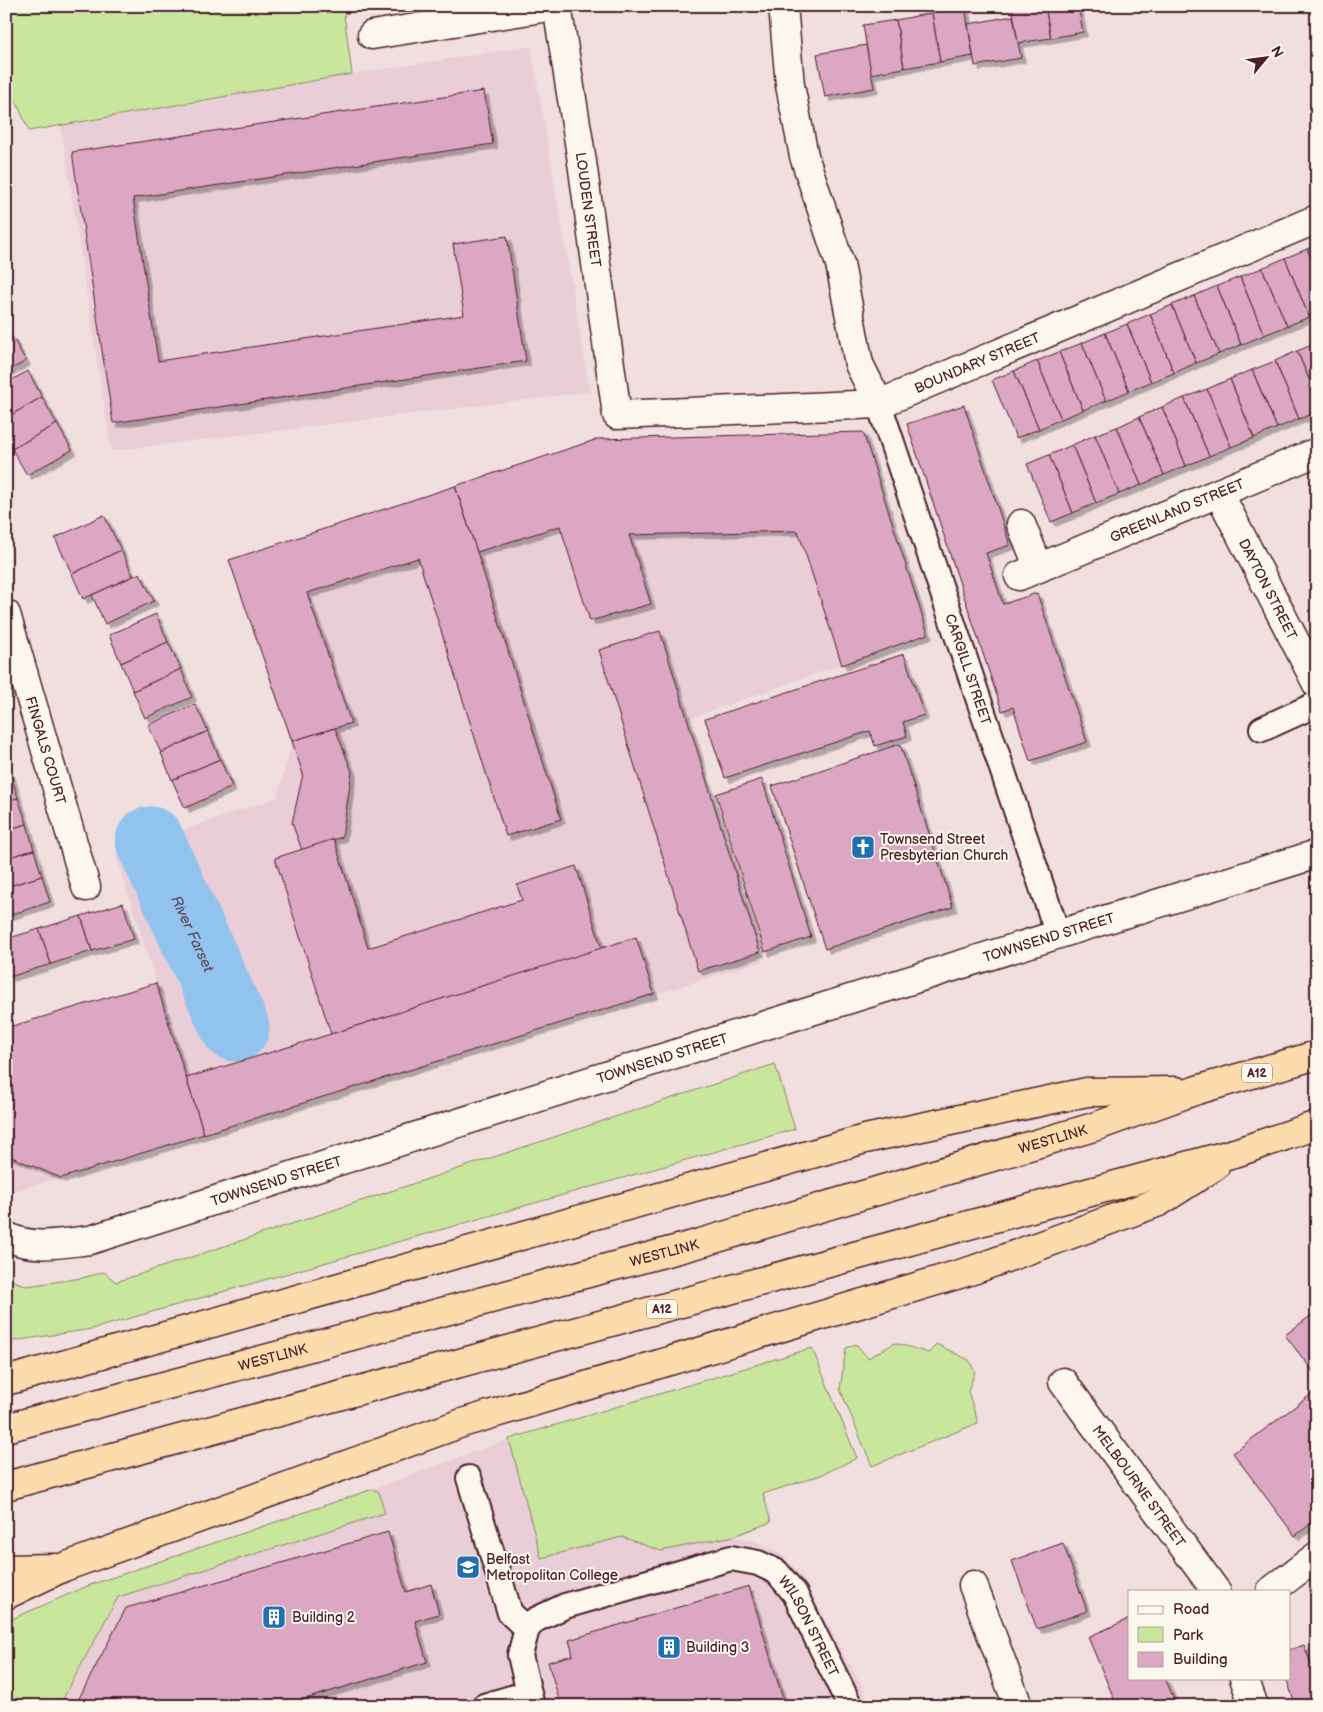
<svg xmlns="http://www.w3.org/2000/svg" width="1323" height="1712" viewBox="0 0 1323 1712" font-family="'Balsamiq Sans',sans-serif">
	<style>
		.built { fill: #eaced7 }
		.green { fill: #c9e69d; stroke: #8a8264 }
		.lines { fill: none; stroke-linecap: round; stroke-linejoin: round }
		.river { stroke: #92c2ee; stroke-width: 69 }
		.building { fill: #dba7c3; stroke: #4a1f2b; filter: url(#shadow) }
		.lane-casing { stroke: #4a1f2b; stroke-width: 28 }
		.street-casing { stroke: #4a1f2b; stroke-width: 31 }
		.highway-casing { stroke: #4a1f2b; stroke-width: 31 }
		.lane { stroke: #fbf7ec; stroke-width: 24 }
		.street { stroke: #fbf7ec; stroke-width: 28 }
		.highway { stroke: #fcdcac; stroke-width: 28 }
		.labels { text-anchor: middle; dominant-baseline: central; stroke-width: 4; stroke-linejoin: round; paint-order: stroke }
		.shield { fill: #fbf7ec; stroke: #7f6065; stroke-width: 1 }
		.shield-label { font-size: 12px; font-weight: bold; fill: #4a1f2b }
		.street-label { font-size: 14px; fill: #4a1f2b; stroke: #fbf7ec }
		.poi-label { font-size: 14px; fill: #4a1f2b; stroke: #fbf7ec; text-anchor: start }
		.water-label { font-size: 15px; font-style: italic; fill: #605066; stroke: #fbf7ec }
	</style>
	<defs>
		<filter id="shadow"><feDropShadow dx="4.5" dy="4.5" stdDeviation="0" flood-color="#0004"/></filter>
	</defs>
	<rect width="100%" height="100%" fill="#f1dfe0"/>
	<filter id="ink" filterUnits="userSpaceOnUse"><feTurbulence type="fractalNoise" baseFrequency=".02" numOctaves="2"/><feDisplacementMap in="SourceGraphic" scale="10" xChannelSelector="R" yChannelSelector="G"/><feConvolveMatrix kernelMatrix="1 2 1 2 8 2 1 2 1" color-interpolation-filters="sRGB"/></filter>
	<g filter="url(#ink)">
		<g class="built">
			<path d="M531,46L590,392L111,451L61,126L352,74Z"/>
			<path d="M863,432L928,634L688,719L763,961L12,1192L6,1172V1028L156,983L115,853L277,798L292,741L229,560L598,439Z"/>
			<path d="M509,1439L541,1558L622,1537L660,1551L734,1536L760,1543L780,1553L802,1576L872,1706H6V1624L14,1618L90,1585L373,1489Z"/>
		</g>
		<g class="green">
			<path d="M6,6H374L344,14L352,74L29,131L6,78Z"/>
			<path d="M775,1064L795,1129L92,1329L6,1342V1278L27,1286L82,1278L104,1272L116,1282Z"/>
			<path d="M895,1343L929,1353L936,1344L969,1360L975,1372L968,1391L978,1423L872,1466L840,1389L846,1348L856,1344L868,1358Z"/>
			<path d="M812,1348L857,1458L821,1475L763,1494L771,1522L734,1536L661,1551L622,1537L541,1558L509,1439Z"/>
			<path d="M373,1489L379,1492L385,1513L118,1597L59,1706H6V1624L14,1618L90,1585Z"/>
		</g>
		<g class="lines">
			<path class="river" id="s1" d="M150,841L235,1027"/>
		</g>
		<g class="building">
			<path d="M1012,6H1045L1051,38L1018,43Z"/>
			<path d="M1045,6H1078L1083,32L1051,38Z"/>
			<path d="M965,7L973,56L940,62L932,13Z"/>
			<path d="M932,13L940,62L904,68L896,20Z"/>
			<path d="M1013,16L1021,58L975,66L968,24Z"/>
			<path d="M896,20L904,68L871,74L863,25Z"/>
			<path d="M866,45L874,88L825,97L817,54Z"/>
			<path d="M484,91L493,144L133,198L158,361L464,315L453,244L507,236L526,361L113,423L72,152Z"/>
			<path d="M1317,245V272L1307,249Z"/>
			<path d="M1307,249L1317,272V313L1309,317L1285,258Z"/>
			<path d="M1285,258L1309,317L1287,326L1262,268Z"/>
			<path d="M1262,268L1287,326L1264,335L1240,277Z"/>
			<path d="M1240,277L1264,335L1241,345L1217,286Z"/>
			<path d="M1217,286L1241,345L1219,354L1194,296Z"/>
			<path d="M1194,296L1219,354L1196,363L1172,305Z"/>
			<path d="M1172,305L1196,363L1174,373L1150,314Z"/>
			<path d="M1150,314L1174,373L1151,382L1127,324Z"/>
			<path d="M1127,324L1151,382L1129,391L1105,333Z"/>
			<path d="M1105,333L1129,391L1106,401L1082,343Z"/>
			<path d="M11,335L26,361L6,372V338Z"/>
			<path d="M1082,343L1106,401L1083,410L1059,352Z"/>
			<path d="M1317,343V398L1297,351Z"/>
			<path d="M1297,351L1317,398V412L1299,419L1275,361Z"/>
			<path d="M1059,352L1083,410L1061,419L1037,361Z"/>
			<path d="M1037,361L1061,419L1039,429L1014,371Z"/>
			<path d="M1275,361L1299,419L1277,428L1252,370Z"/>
			<path d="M1252,370L1277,428L1254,438L1230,379Z"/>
			<path d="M28,371L42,397L6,418V383Z"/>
			<path d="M1014,371L1039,429L1016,438L992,380Z"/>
			<path d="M1230,379L1254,438L1231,447L1207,389Z"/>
			<path d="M1207,389L1231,447L1209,456L1184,398Z"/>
			<path d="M42,397L57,424L12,449L6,438V418Z"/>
			<path d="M1184,398L1209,456L1186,466L1162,407Z"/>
			<path d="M964,405L1010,545L986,553L1003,604L1037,593L1087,742L1030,761L1013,707L1002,711L907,424Z"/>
			<path d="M1162,407L1186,466L1164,475L1139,417Z"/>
			<path d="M1139,417L1164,475L1141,485L1117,427Z"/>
			<path d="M57,424L72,450L27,475L12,449Z"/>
			<path d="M1117,427L1141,485L1119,494L1095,435Z"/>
			<path d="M863,432L928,634L842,665L798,531L629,535L651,604L590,621L560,526L477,552L455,486L598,439Z"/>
			<path d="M1095,435L1119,494L1096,503L1072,445Z"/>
			<path d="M1072,445L1096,503L1073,513L1049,455Z"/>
			<path d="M1049,455L1073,513L1051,522L1027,464Z"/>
			<path d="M455,486L477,552L561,819L506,836L418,558L307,593L351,723L292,741L229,560Z"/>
			<path d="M104,515L121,550L72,574L55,538Z"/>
			<path d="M121,550L133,576L83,599L72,574Z"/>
			<path d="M140,573L154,601L105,624L92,595Z"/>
			<path d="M156,614L168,642L121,663L109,635Z"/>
			<path d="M660,631L760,952L698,971L599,650Z"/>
			<path d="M168,642L181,669L133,691L121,663Z"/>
			<path d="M904,654L924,715L903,722L907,736L875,746L870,731L725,778L705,719Z"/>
			<path d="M181,669L192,697L145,718L133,691Z"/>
			<path d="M195,704L208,731L161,753L148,725Z"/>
			<path d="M335,728L352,772L342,837L302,850L292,823L303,774L292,741Z"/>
			<path d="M208,731L220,759L172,780L161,753Z"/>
			<path d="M900,744L953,907L825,949L772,786Z"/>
			<path d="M220,759L232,787L185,808L172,780Z"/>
			<path d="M10,772L18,798L6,801V773Z"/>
			<path d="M762,779L811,937L765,952L716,794Z"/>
			<path d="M18,798L27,824L6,830V801Z"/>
			<path d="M27,824L34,850L6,858V830Z"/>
			<path d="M334,839L368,948L522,900L517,885L576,866L602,949L331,1034L275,858Z"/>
			<path d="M34,850L42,876L6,887V858Z"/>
			<path d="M42,876L50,902L6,916V887Z"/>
			<path d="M123,903L134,939L92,951L81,916Z"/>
			<path d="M81,916L92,951L51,964L39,929Z"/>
			<path d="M39,929L51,964L9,977L6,969V939Z"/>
			<path d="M636,937L654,994L204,1134L186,1078L331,1034Z"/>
			<path d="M156,983L204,1134L61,1178L9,1156L6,1149V1068L13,1066L6,1046V1028Z"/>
			<path d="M1317,1311V1377L1285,1335Z"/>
			<path d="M1317,1390V1519L1295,1536L1233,1453Z"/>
			<path d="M388,1532L406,1592L431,1584L439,1614L415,1621L427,1662L282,1706H75L126,1608Z"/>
			<path d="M1063,1543L1087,1611L1037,1629L1012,1561Z"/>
			<path d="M749,1586L785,1706H561L548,1662L573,1655L569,1640Z"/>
			<path d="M1129,1619V1678H1165L1174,1699L1159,1706H1117L1088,1637Z"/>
			<path d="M1304,1645L1317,1680V1698L1296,1706L1286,1678H1289V1650Z"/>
		</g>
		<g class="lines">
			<g class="lane-casing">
				<g id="lane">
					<path id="s2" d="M879,404L1058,935"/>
					<path d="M1262,729L1317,704"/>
					<path d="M469,1478L510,1613L527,1629"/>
					<path d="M484,1706L528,1693"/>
					<path id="s3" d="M532,1706L520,1655L527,1629L535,1620L565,1606L731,1558L758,1563L777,1572L795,1594L850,1706"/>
				</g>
			</g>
			<g class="street-casing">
				<g id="street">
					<path id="s4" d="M557,6L581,155L617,415L879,404L1317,219"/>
					<path d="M783,6L790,85L804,156L840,264L859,364L879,404"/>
					<path d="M372,35L555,6"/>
					<path id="s5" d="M1219,493L1317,684"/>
					<path d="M1021,524L1039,568"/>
					<path id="s6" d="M1019,576L1317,452"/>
					<path id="s7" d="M6,614L86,887"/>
					<path id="s8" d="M6,1236C32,1250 63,1243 90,1240L779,1021L1317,854"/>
					<path id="s9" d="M1063,1382L1216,1591"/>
					<path d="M973,1585L1018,1706"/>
					<path d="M1271,1591L1317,1556"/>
					<path d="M1244,1678L1254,1706"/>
				</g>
			</g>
			<g class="highway-casing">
				<g id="highway">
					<path d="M6,1381L865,1139L1087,1092L1176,1091"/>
					<path id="s10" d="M6,1428L697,1244L1097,1126L1197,1090L1317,1055"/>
					<path d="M6,1486L1238,1152L1317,1125"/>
					<path d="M6,1569L55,1568"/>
					<path d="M6,1595L64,1567L462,1423L973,1270L1159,1202L1215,1166"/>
				</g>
			</g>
			<use href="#lane" class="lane"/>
			<use href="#street" class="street"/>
			<use href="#highway" class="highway"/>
		</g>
	</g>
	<defs>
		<g id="church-square" transform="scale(1.25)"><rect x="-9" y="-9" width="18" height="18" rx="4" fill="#1f6fb2" stroke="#fbf7ec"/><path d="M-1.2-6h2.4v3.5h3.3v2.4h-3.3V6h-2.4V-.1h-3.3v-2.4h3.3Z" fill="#fff"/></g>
		<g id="university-square" transform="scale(1.25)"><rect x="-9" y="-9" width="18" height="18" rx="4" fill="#1f6fb2" stroke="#fbf7ec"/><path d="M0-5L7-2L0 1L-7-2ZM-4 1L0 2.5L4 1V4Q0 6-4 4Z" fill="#fff"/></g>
		<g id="building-square" transform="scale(1.25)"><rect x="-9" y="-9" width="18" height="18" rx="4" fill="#1f6fb2" stroke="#fbf7ec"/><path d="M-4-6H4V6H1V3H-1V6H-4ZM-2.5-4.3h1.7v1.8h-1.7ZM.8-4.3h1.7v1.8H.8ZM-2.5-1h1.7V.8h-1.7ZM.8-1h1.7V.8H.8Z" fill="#fff"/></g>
	</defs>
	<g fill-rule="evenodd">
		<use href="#church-square" x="863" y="847"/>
		<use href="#university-square" x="468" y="1567"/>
		<use href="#building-square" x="274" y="1617"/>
		<use href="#building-square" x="669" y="1647"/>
	</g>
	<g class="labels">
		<g class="shield">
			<rect x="1242" y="1063.5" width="30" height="19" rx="4"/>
			<rect x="647" y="1299.5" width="30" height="19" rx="4"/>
		</g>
		<g class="shield-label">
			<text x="1257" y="1073">A12</text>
			<text x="662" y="1309">A12</text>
		</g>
		<g class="street-label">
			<text stroke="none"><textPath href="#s4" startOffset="206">LOUDEN STREET</textPath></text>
			<text stroke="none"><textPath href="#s4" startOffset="782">BOUNDARY STREET</textPath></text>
			<text stroke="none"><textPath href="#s6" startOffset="171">GREENLAND STREET</textPath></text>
			<text stroke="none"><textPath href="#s5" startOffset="108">DAYTON STREET</textPath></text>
			<text stroke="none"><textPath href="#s2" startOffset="280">CARGILL STREET</textPath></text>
			<text stroke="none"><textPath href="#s7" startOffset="142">FINGALS COURT</textPath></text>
			<text stroke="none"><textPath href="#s8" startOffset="1091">TOWNSEND STREET</textPath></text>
			<text stroke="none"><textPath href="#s8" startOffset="686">TOWNSEND STREET</textPath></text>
			<text stroke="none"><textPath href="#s10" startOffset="1086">WESTLINK</textPath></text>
			<text stroke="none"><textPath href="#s8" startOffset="281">TOWNSEND STREET</textPath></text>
			<text stroke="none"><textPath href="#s10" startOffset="681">WESTLINK</textPath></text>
			<text stroke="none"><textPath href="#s10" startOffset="276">WESTLINK</textPath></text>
			<text stroke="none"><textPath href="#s9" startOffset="129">MELBOURNE STREET</textPath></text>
			<text stroke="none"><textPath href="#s3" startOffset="409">WILSON STREET</textPath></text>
		</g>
		<g class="poi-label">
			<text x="880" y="839">Townsend Street<tspan x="880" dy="16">Presbyterian Church</tspan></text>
			<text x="486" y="1559">Belfast<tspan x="486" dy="16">Metropolitan College</tspan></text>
			<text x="292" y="1617">Building 2</text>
			<text x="686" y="1647">Building 3</text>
		</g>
		<g class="water-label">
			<text stroke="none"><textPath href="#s1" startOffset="102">River Farset</textPath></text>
		</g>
	</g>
	<rect width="1323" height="1712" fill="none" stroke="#fbf7ec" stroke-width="25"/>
	<rect x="12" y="12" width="1298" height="1687" fill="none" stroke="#4a1f2b" stroke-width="2" filter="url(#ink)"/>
	<rect x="1128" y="1590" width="162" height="90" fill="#fbf7ec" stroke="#b4a19f"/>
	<rect x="1138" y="1606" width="25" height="8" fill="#fbf7ec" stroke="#b4a19f"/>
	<text x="1173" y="1614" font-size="15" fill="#4a1f2b">Road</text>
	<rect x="1138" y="1627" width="25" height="15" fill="#c9e69d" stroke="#b4a19f"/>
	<text x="1173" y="1640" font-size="15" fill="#4a1f2b">Park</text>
	<rect x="1138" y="1652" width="25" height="15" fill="#dba7c3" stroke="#b4a19f"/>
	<text x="1173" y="1664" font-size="15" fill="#4a1f2b">Building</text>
	<g transform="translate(1266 58) rotate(61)" stroke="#fbf7ec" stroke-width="4" paint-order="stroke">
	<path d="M0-4L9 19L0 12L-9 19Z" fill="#4a1f2b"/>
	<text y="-8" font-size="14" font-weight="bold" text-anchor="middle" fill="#4a1f2b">N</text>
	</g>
</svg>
